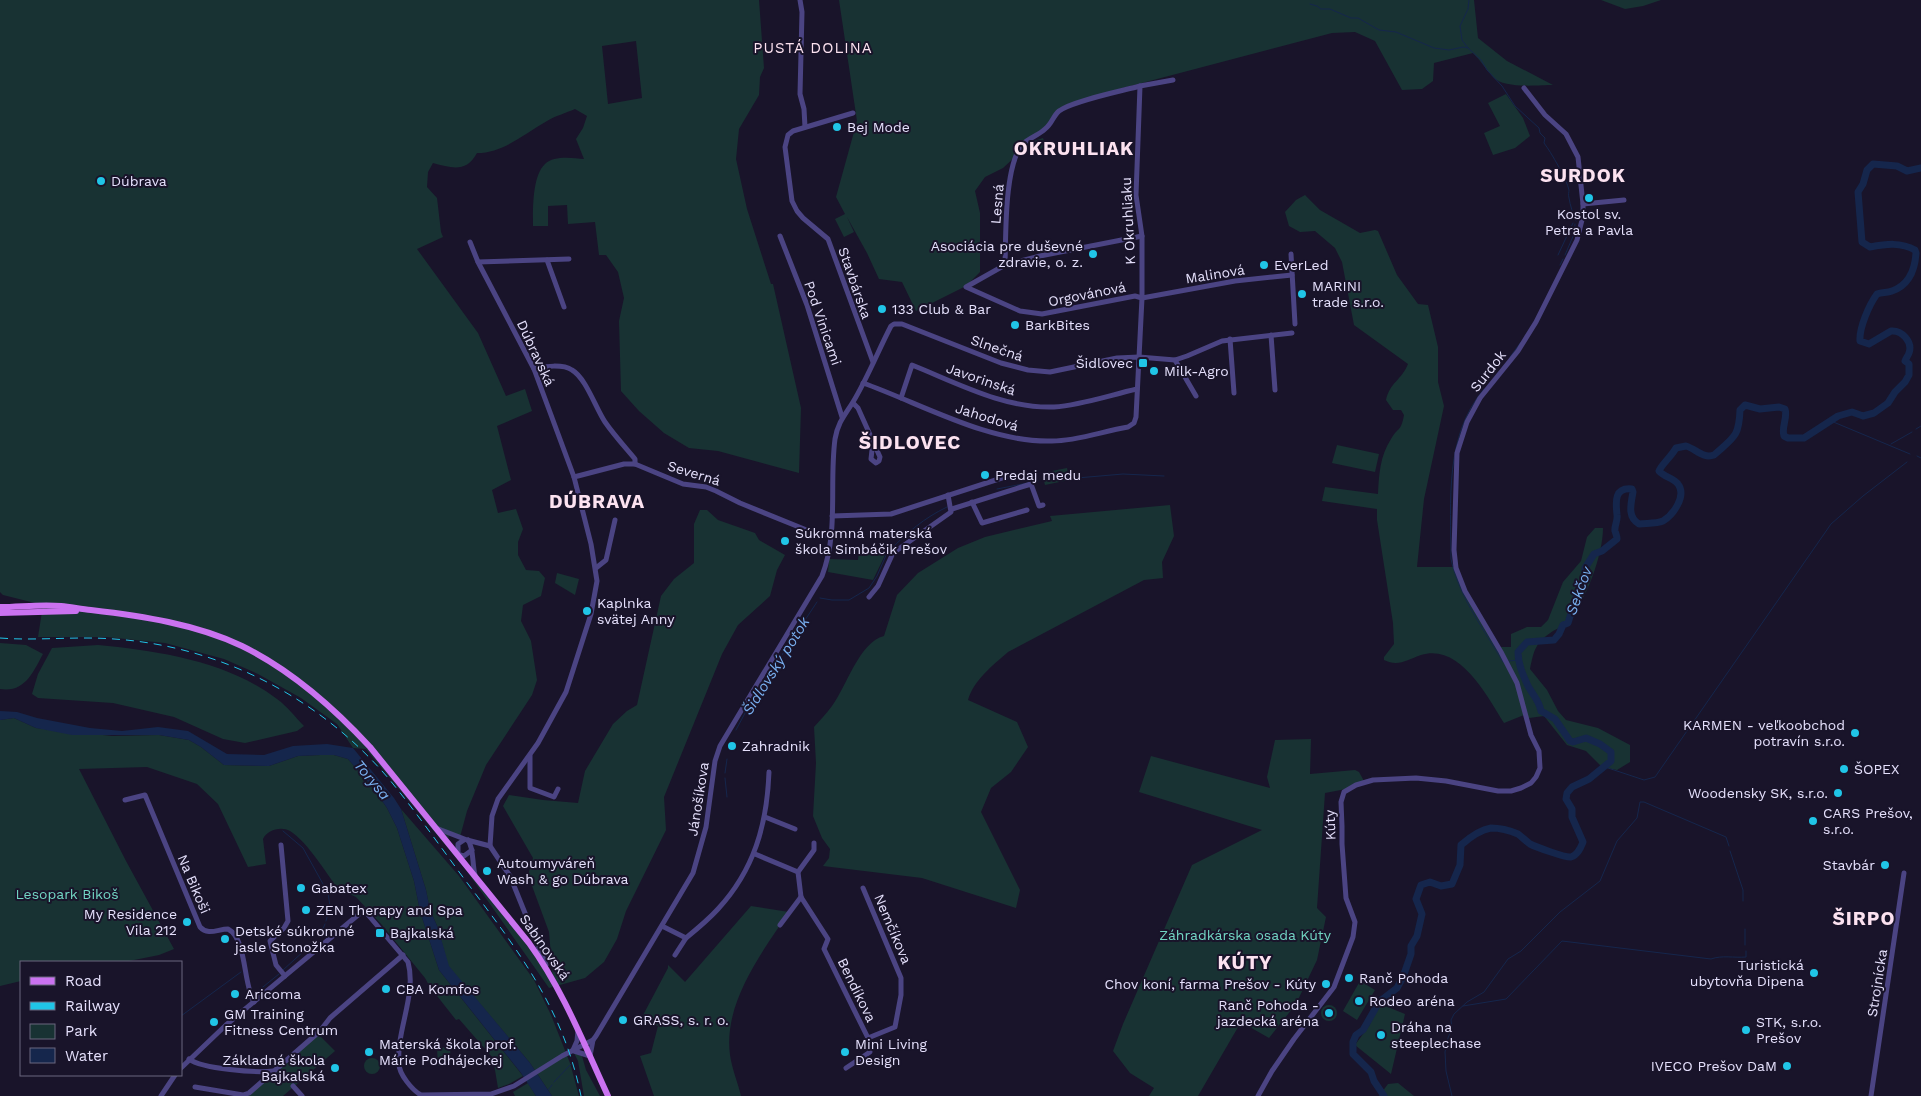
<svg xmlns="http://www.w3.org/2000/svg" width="1921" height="1096" viewBox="0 0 1921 1096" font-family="'Work Sans',sans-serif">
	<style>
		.green { fill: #183233; fill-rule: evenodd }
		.water { fill: #15264c }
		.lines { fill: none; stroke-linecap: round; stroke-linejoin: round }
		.stream { stroke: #15264c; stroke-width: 1 }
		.river { stroke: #15264c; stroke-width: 7 }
		.minor { stroke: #4b4483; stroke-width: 5 }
		.major { stroke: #ca72f0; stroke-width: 6 }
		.rail { stroke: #20c5e7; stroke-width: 1; stroke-dasharray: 8 6; stroke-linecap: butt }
		.poi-dot { fill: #20c5e7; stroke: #19142a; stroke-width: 2 }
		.labels { text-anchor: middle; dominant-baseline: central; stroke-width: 4; stroke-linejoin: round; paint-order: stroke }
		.poi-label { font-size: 14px; fill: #e5e0fc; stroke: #19142a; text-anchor: start }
		.street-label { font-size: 14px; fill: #e5e0fc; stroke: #19142a }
		.park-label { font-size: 14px; fill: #72d6c4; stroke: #19142a }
		.neighbourhood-label { font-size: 15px; letter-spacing: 1px; fill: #fce2f0; stroke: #19142a }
		.water-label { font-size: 15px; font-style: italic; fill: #79b0f1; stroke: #19142a }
		.district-label { font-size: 19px; font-weight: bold; letter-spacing: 1px; fill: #fce2f0; stroke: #19142a }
	</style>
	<rect width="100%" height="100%" fill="#19142a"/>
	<g class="green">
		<path d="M0,0H759L764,68L760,77L759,95L739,129L736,159L747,209L771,284H773L801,408L799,473L718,451L689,448L664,433L639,411L621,391L619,321L624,298L618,272L606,255H599L595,222L568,224L567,205L548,206V226H533C533,210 532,176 545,164C554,155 573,158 584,159L576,139L583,128L587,116L575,109C566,113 555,116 547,121C525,133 504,153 477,153C466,173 452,168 433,163L428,172L427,187L437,198L441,232L443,237L417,249L478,333L506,396L525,389L532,411L497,426L511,480L492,490L498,513L516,509L523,529L518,542V555L526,570L539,571L545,578L541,596L523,605L521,621L531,641L537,680L532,695L486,765L467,811L460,837L449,833L448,843L553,979L549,932L528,875L533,858L503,806L509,795L543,800L578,803L585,771L613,724L627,711L637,705L661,596L674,579L694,563V524L700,510H707L718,520L755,533L759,540L785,555L777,570L770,596L738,625L722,654L664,797L666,830L626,911L617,939L604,962L585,978L549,988L466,870L366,749L353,748L337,724L301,698L258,674L224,659L165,643L106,637H38L43,605L3,595L0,592ZM636,41L642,98L608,104L602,46Z"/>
		<path d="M839,0H1474L1478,38L1507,61L1553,85C1538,85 1504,89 1493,77C1486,69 1480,60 1473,53L1434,63L1433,81L1422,89L1402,90L1375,41L1355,32L1332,33L1123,88L1063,106L1044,129L1023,142L1017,155L1003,168L985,177L975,191L980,213V272L966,286L916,311L902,282L879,279L867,253L847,217L854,232L844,237L835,219L845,214L836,197L857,121Z"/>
		<path d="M1601,0H1661L1643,6L1625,9Z"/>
		<path d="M1506,94L1523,118L1530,136L1515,148L1493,155L1484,133L1500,126L1488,103Z"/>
		<path d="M1043,138L1046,147L1028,153L1025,144Z"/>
		<path d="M1305,195L1320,210L1360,233L1375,230L1378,231L1397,275L1418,304L1428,305L1438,347V382L1444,406L1424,499L1417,567H1455L1471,598L1500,647H1511V634L1527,627H1541L1548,620L1563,582L1581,561L1587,537L1595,528H1603C1603,555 1586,600 1569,621C1565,626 1558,628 1553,631C1535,643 1534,650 1530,669L1547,690L1558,711L1566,720L1598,728L1630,745V762L1617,770L1602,767L1586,751L1567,745L1544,716L1529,718L1524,715L1504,723C1487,696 1460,643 1421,655C1407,660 1398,667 1384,660V657L1394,644L1393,623L1377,520V509L1322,501L1325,487L1378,494C1379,474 1380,456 1391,439C1398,427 1401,432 1404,415L1401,410H1393L1386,400C1390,382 1401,381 1408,364L1354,325L1342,262L1335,248L1315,231L1300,232L1289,226L1285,212L1296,200Z"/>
		<path d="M1337,445L1379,454L1375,472L1332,463Z"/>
		<path d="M1067,468L1069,480L1045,485L1042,473Z"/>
		<path d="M1170,505L1174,536L1162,562L1163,578L1144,580L1008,652C992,666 974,680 968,700L1017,722L1028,747L1011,772L991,788L981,812L1020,890L1016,908L922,878L823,866L829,858L830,849L822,838L813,816L816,763L814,727C820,720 826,714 832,706C846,688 859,642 884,636L897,595L918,573L958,548L985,537L1052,521L1050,516Z"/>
		<path d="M859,551H887L873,580L828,572L829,559L858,560Z"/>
		<path d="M557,573L579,579L575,595L555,583Z"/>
		<path d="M0,643L26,645L43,654C33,672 25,693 0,689Z"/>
		<path d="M98,645C159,651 227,661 277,699C287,706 295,717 304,726L297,731L245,743L223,739L174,717L113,703L38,698L32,694L38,674L52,648Z"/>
		<path d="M14,718L36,728L112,736L159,735L189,740L201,747L224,765L269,766L298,756L320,755H334L348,759L374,789L387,808L397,828L414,881L420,911L439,970L523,1076L509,1084L498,1088L493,1058L459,1019L456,1020L430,987L425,978L382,925L356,897L347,893L342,895C330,878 307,841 290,831C281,826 267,830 263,839L266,864L248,867L218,804L197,784L147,767L79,769L126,861L174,949L159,955L124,962H21V981L0,986V720Z"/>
		<path d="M1311,739L1310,774L1355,770L1359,772L1364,781L1346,789L1325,793L1317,908L1326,917L1317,960L1296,1004L1269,1038L1241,1022L1198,1096H1149L1154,1088L1130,1073L1113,1051L1123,1024L1192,865L1262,830L1139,792L1151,756L1270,788L1267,777L1275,740Z"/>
		<path d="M401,809L459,876L534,980L551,1015L570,1063L579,1096H552L530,1063L448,966L438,928L430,910L426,890Z"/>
		<path d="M751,906L789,912C762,952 723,1003 730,1055C732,1069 738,1083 741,1096H654L640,1056L651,1053L658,1026L641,1019L668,968V965L685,982Z"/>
		<path d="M1360,981L1375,990L1357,1020L1343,1011Z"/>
		<path d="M1380,1004L1405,1014L1391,1074L1355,1045L1369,1026Z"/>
		<circle cx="1329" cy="1013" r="8"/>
		<path d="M317,1033L335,1051L283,1096H245Z"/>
		<path d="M450,1047L451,1065L438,1066L437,1048Z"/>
		<path d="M574,1053L582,1056L586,1070L600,1096H584L578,1061Z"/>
		<circle cx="372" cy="1066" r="8"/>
		<path d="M528,1083L536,1096H515L513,1092Z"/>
		<path d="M1398,1083L1414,1096H1379L1388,1084Z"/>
	</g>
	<path class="water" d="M0,711L17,712L37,718L90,728L122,731L158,727L188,731L227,754L264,755L293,746L327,744L353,748L394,798L401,809L426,890L430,910L438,928L449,966L530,1063L552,1096H536L521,1073L439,970L420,911L414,881L397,828L387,808L374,789L348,759L334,755H320L298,756L269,766L224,765L201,747L189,740L159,735H72L36,728L14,718L0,720Z"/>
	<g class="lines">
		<g class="stream">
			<path d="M1469,0L1468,9L1460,26L1462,40L1468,48L1481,60L1487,70L1502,86L1515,106L1539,128L1540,133L1545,138L1544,143C1551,152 1567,180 1569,190C1569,192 1568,195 1569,198C1570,205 1573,214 1576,221"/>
			<path d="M1310,4L1317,6L1321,9H1330L1351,18H1358L1379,30L1396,32L1434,48L1449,50L1463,47L1468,48"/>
			<path d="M1558,255L1573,223"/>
			<path d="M1565,255L1574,234L1575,224"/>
			<path d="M1560,265L1563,259"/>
			<path d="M1510,357L1521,342"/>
			<path d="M1484,389C1444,436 1451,501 1451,559C1459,597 1484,629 1503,662"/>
			<path d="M1831,421L1910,454"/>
			<path d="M1916,429L1921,426"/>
			<path d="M1891,444L1912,432"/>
			<path d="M1917,456L1921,458"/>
			<path d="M1077,478L1123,474L1164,476"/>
			<path d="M997,489L1038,481"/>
			<path d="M890,550C908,532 924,518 947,507"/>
			<path d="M820,598L832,600H849L869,588L877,576L887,553"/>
			<path d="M1509,661L1518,660"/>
			<path d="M736,730L752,700L817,602"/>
			<path d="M1605,767L1644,780L1655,777L1831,524L1863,496L1907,462"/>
			<path d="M725,773L727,759"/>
			<path d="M725,778L727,797"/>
			<path d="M283,831L303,848L328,893L330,906L326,921"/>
			<path d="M1730,851L1743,890V901"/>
			<path d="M1745,929V945"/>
			<path d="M322,931L325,924"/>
			<path d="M283,970L315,941"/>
			<path d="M253,995L279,974"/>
			<path d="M1463,1006L1506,999L1562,941L1711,959C1722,955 1734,958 1746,957V951"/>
			<path d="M181,1016L241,972"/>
			<path d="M554,1082L571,1064"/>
			<path d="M548,1090L552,1085"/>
			<path d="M1452,1096L1446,1071L1445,1052L1448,1038L1452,1028L1451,1020L1454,1014L1467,1002L1484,992L1508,959L1521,951L1560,912L1600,881L1617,841L1637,818L1640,802H1644L1726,837L1729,846"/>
		</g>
		<path class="river" d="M1384,1096L1374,1081L1371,1072L1353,1054V1042L1356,1035L1363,1030L1379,1002L1397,988L1403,977L1411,954V946L1417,936L1422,914L1416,899L1421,885L1430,882L1441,886L1452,884L1460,865L1461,845C1469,838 1479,830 1491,828C1499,828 1511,831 1518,834C1522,837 1526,841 1530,844C1536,847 1566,858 1571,857C1578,855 1581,847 1583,842L1572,817V809L1566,799L1567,793L1572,787L1589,779L1611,761V752L1600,744L1586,738L1573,742L1570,741L1555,719L1541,711C1539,700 1533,695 1528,686C1523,675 1518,664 1518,652L1527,642L1554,640L1559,634L1563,625L1568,623L1579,588L1584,580L1585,568L1594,554L1602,551L1617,539C1617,536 1616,534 1615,531C1614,526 1618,521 1617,515C1616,504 1613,487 1632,489L1633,492C1631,504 1627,517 1639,524C1646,523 1656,524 1663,521C1673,515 1687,496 1678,484C1674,478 1664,477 1659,471C1661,465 1671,457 1676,448L1686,446C1696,449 1703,459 1714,455C1734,437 1739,437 1740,410L1745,405L1760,409L1779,407L1785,409C1788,418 1781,427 1784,436L1788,438H1804L1838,416L1852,412L1863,416L1874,413L1888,403L1895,392L1905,382L1909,375V364L1905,361C1906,358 1908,356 1909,353C1913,342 1902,330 1891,331L1869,344L1860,341C1859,328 1869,305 1877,294C1882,292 1887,293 1892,291C1909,285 1915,270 1916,253L1915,250C1901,242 1886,244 1870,247L1862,242L1858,192L1863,184L1867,170L1873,164L1897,166L1907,171L1921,168"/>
		<g class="minor">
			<path d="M800,0L802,12L800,94L804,109L805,127"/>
			<path d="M1140,86C1122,91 1072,101 1059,111C1053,116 1052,124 1045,129C1039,135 1029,138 1023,144C1004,164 1006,237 1005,265L1040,256L1142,236"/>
			<path d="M853,113L793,131L788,135L785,147L792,201L797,211L803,218L828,239L873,362"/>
			<path d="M1583,204L1624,200"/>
			<path d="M780,236L807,305L842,417"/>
			<path d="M470,242L478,262L534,369L574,477L591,544L597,581L591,614L566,692L538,743L498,799L492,816L490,846L510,876L546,965"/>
			<path d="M1291,254L1295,324"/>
			<path d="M547,260L564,307"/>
			<path d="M478,262L569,259"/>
			<path d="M1005,265L966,287L1020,311L1042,314L1135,296L1142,298L1235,281L1292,275"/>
			<path d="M1271,335L1275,390"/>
			<path d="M1230,339L1234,393"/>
			<path d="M1175,360L1196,396"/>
			<path d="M534,369C544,366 563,364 572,370C586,378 596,409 605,422C614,435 625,447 635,459V464"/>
			<path d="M863,383C922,404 989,443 1052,441C1078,441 1103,431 1128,427L1134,423L1136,417L1142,298V236L1136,195L1140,86L1173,80"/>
			<path d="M901,398L912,365C957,383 1005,409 1054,407C1082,405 1110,395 1137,389"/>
			<path d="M853,403L858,408L880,457L879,461L876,463L871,459L873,441"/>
			<path d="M574,477L624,464H635L683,484L706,487L716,491L740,503L809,531L831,536"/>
			<path d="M972,502L982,523L1027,510"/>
			<path d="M952,509L1031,484L1039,506L1043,505"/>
			<path d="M832,516L891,514L1008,476"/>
			<path d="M596,568L606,560L615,520"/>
			<path d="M869,597L878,586L893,553L951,512L948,495"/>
			<path d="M530,756V788L554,797L558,789"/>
			<path d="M125,800L145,795L200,927C208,936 218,929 228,929C247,939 243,984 254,1002"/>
			<path d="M765,817L795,829"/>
			<path d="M436,828L467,840L490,846"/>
			<path d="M464,840L458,844V854L464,856L472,850"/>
			<path d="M468,840C474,848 472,864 475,875"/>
			<path d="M814,843V850L798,872L801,897L828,939L824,949L868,1038"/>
			<path d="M281,845L288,921L284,928L270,941L276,965L285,976"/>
			<path d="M755,854L798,872"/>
			<path d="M780,925L801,897"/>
			<path d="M662,926L686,938C697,929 708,920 718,909C754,870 767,825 769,772"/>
			<path d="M675,955L686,938"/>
			<path d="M573,1050L577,1041L578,1030"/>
			<path d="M574,1051L590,1056L593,1040"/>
			<path d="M189,1059C202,1069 257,1073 273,1071"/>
			<path d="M181,1068L226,1025L364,910L408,962C417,995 396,1030 399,1064C399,1074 412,1090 421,1095L491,1094L514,1086L562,1056L593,1040L596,1036L693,873L706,827L715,761L720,746L822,576C839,532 829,484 835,439C838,422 845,415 853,402C868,377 878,351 891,326L894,324H902L1001,363L1028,370L1050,372L1117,358L1139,357L1175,360L1187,356L1222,341L1292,333"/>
			<path d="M846,1068L870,1052L868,1038L895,1027L901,995V978L863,888"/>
			<path d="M293,1086L302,1096"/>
			<path d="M195,1087L243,1095L249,1093L320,1031L330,1018L403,955"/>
			<path d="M161,1096L175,1075"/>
			<path d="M1258,1096L1272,1071L1294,1039L1334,987L1353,937L1355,922L1346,898L1342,844V826L1341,802L1344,792L1356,785L1373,780L1416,778L1446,781L1498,791H1511L1521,788L1531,783L1536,777L1540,768L1539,751L1531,735L1517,683L1501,652L1465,591L1456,568L1454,550L1457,453L1467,422L1480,398L1518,351L1536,322L1577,240L1583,216V204L1578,157L1566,134L1545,115L1524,88"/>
			<path d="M1871,1096L1904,873"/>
		</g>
		<g class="major">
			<path d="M0,607C20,607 41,604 61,606C71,607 81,609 91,610C142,616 196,624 242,646C291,670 334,708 370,747L529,943C563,990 584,1044 608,1096"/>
			<path d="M0,613L76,611"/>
		</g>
		<path class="rail" d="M0,638C38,641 76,636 114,639C220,646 320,698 389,779C416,812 440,846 465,880C518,950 563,1008 581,1096"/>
	</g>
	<g class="poi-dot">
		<circle cx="837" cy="127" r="5"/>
		<circle cx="101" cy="181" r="5"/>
		<circle cx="1589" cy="198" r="5"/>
		<circle cx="1093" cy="254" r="5"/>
		<circle cx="1264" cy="265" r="5"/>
		<circle cx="1302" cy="294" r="5"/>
		<circle cx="882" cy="309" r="5"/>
		<circle cx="1015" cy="325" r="5"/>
		<rect x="1138" y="358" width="10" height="10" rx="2.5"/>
		<circle cx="1154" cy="371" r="5"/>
		<circle cx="985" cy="475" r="5"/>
		<circle cx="785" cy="541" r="5"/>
		<circle cx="587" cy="611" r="5"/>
		<circle cx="1855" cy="733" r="5"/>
		<circle cx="732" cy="746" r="5"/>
		<circle cx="1844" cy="769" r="5"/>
		<circle cx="1838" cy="793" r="5"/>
		<circle cx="1813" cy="821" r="5"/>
		<circle cx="1885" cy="865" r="5"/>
		<circle cx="487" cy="871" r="5"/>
		<circle cx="301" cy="888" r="5"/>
		<circle cx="306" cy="910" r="5"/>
		<circle cx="187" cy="922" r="5"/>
		<rect x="375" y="928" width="10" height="10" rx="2.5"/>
		<circle cx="225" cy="939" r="5"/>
		<circle cx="1814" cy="973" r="5"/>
		<circle cx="1349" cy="978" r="5"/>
		<circle cx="1326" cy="984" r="5"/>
		<circle cx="386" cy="989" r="5"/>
		<circle cx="235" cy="994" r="5"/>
		<circle cx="1359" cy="1001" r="5"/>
		<circle cx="1329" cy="1013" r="5"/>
		<circle cx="623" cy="1020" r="5"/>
		<circle cx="214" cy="1022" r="5"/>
		<circle cx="1746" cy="1030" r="5"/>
		<circle cx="1381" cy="1035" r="5"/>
		<circle cx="369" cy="1052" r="5"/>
		<circle cx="845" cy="1052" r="5"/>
		<circle cx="1787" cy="1066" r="5"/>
		<circle cx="335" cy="1068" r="5"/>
	</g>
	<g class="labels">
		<g class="poi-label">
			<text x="847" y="127">Bej Mode</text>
			<text x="111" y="181">Dúbrava</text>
			<text x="1589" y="214" text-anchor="middle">Kostol sv.<tspan x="1589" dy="16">Petra a Pavla</tspan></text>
			<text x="1083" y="246" text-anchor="end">Asociácia pre duševné<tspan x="1083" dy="16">zdravie, o. z.</tspan></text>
			<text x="1274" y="265">EverLed</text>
			<text x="1312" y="286">MARINI<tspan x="1312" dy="16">trade s.r.o.</tspan></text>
			<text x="892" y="309">133 Club &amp; Bar</text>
			<text x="1025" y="325">BarkBites</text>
			<text x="1133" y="363" text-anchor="end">Šidlovec</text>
			<text x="1164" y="371">Milk-Agro</text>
			<text x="995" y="475">Predaj medu</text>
			<text x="795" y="533">Súkromná materská<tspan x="795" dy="16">škola Simbáčik Prešov</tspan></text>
			<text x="597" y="603">Kaplnka<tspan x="597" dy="16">svätej Anny</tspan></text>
			<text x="1845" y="725" text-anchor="end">KARMEN - veľkoobchod<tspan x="1845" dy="16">potravín s.r.o.</tspan></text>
			<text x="742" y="746">Zahradnik</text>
			<text x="1854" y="769">ŠOPEX</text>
			<text x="1828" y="793" text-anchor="end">Woodensky SK, s.r.o.</text>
			<text x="1823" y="813">CARS Prešov,<tspan x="1823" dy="16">s.r.o.</tspan></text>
			<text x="497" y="863">Autoumyváreň<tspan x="497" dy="16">Wash &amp; go Dúbrava</tspan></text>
			<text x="1875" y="865" text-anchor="end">Stavbár</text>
			<text x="311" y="888">Gabatex</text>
			<text x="316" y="910">ZEN Therapy and Spa</text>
			<text x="177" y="914" text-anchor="end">My Residence<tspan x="177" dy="16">Vila 212</tspan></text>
			<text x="235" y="931">Detské súkromné<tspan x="235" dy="16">jasle Stonožka</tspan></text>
			<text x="390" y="933">Bajkalská</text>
			<text x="1804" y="965" text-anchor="end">Turistická<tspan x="1804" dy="16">ubytovňa Dipena</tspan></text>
			<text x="1359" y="978">Ranč Pohoda</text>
			<text x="1316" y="984" text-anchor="end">Chov koní, farma Prešov - Kúty</text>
			<text x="396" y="989">CBA Komfos</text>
			<text x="245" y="994">Aricoma</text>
			<text x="1369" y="1001">Rodeo aréna</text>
			<text x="1319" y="1005" text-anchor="end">Ranč Pohoda -<tspan x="1319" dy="16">jazdecká aréna</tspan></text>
			<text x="224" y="1014">GM Training<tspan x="224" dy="16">Fitness Centrum</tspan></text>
			<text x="633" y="1020">GRASS, s. r. o.</text>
			<text x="1756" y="1022">STK, s.r.o.<tspan x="1756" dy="16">Prešov</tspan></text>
			<text x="1391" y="1027">Dráha na<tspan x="1391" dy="16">steeplechase</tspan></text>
			<text x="379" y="1044">Materská škola prof.<tspan x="379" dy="16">Márie Podhájeckej</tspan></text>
			<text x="855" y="1044">Mini Living<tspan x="855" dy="16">Design</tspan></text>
			<text x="325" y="1060" text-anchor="end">Základná škola<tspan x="325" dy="16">Bajkalská</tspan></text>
			<text x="1777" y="1066" text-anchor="end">IVECO Prešov DaM</text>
		</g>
		<g class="street-label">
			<text transform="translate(997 204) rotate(-85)">Lesná</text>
			<text transform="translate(1128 221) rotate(-93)">K Okruhliaku</text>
			<text transform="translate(1215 274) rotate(-9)">Malinová</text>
			<text transform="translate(855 283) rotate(71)">Stavbárska</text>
			<text transform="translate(1087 294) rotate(-11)">Orgovánová</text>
			<text transform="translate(823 323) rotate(71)">Pod Vinicami</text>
			<text transform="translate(997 348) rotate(19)">Slnečná</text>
			<text transform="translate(536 353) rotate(65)">Dúbravská</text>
			<text transform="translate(1488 371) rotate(-52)">Surdok</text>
			<text transform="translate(981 379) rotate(19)">Javorinská</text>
			<text transform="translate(987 417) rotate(17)">Jahodová</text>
			<text transform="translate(694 473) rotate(17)">Severná</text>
			<text transform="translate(698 799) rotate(-81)">Jánošíkova</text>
			<text transform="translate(1330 825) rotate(-92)">Kúty</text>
			<text transform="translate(194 884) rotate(67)">Na Bikoši</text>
			<text transform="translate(893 929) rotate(67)">Nemčíkova</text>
			<text transform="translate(545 947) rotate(55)">Sabinovská</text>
			<text transform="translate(1877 983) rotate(-81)">Strojnícka</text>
			<text transform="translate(857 990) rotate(64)">Bendíkova</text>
		</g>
		<g class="park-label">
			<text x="67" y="894">Lesopark Bikoš</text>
			<text x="1245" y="935">Záhradkárska osada Kúty</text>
		</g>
		<g class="neighbourhood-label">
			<text x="813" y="48">PUSTÁ DOLINA</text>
		</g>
		<g class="water-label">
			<text transform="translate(1579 591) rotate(-70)">Sekčov</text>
			<text transform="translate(776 666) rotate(-58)">Šidlovský potok</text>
			<text transform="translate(372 780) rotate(50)">Torysa</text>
		</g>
		<g class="district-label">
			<text x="1074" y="148">OKRUHLIAK</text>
			<text x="1583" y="175">SURDOK</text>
			<text x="910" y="442">ŠIDLOVEC</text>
			<text x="597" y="501">DÚBRAVA</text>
			<text x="1864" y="918">ŠIRPO</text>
			<text x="1245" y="962">KÚTY</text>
		</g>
	</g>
	<rect x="20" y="961" width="162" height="115" fill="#19142a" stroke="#6b667e"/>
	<rect x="30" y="977" width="25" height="8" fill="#ca72f0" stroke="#6b667e"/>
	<text x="65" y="986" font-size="15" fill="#e5e0fc">Road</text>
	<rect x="30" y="1002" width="25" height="8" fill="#20c5e7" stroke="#6b667e"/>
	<text x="65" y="1011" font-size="15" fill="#e5e0fc">Railway</text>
	<rect x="30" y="1024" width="25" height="15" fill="#183233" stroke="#6b667e"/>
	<text x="65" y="1036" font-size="15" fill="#e5e0fc">Park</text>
	<rect x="30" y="1048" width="25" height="15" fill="#15264c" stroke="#6b667e"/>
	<text x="65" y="1061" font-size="15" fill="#e5e0fc">Water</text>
</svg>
